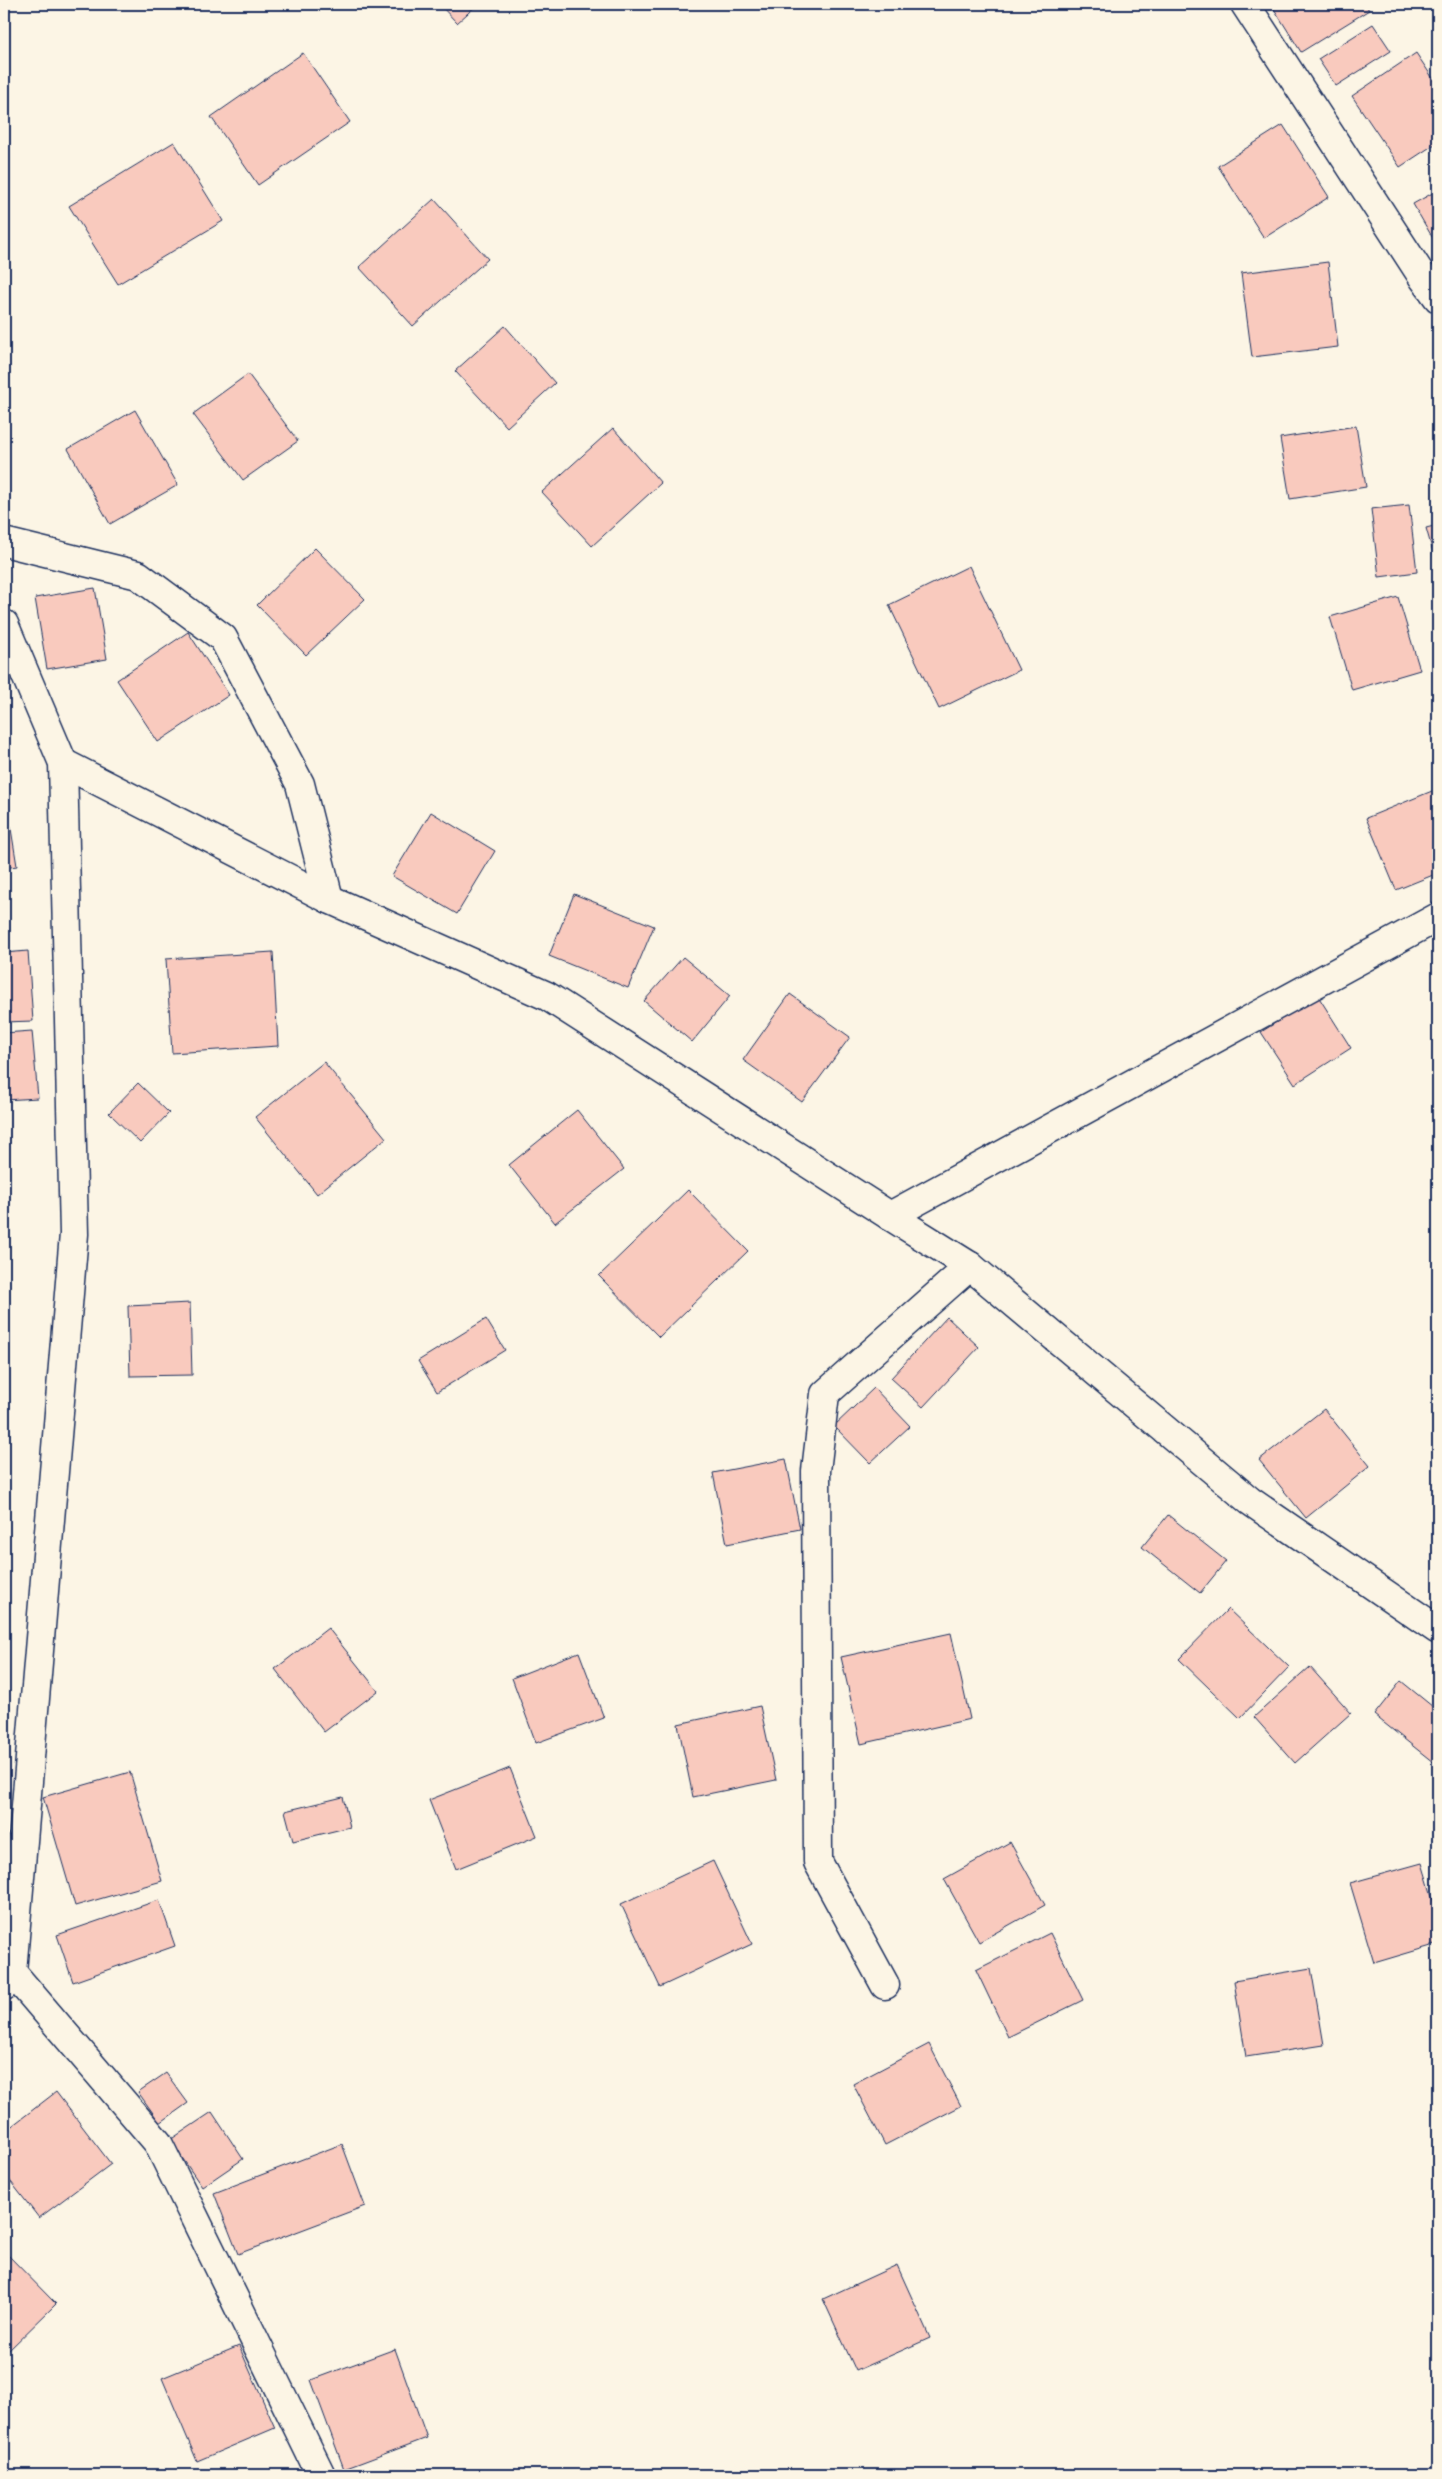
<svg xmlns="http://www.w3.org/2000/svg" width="1442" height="2479" viewBox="0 0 1442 2479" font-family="Caveat,sans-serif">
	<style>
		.building { fill: #f9cabe; stroke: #1b2f5e }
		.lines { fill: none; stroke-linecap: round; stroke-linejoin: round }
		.street-casing { stroke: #1b2f5e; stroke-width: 31 }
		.secondary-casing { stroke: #1b2f5e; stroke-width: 31 }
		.street { stroke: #fcf5e5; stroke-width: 28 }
		.secondary { stroke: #fcf5e5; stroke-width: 28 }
	</style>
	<rect width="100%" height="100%" fill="#fcf5e5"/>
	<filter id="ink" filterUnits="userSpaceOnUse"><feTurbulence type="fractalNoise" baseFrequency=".02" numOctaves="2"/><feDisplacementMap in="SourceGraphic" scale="10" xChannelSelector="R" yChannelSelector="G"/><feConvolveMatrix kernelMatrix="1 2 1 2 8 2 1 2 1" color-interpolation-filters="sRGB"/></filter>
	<g filter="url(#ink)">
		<g class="building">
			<path d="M439,4H478L457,23Z"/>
			<path d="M1271,4H1365L1369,10L1301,52Z"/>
			<path d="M1373,24L1391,51L1336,86L1318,59Z"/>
			<path d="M303,53L350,122L258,185L211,117Z"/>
			<path d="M1416,53L1438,86V142L1400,167L1352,96Z"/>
			<path d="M1283,125L1329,197L1264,238L1218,166Z"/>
			<path d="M174,142L223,221L118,284L69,206Z"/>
			<path d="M1438,190V247L1413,204Z"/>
			<path d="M434,199L488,259L413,326L359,267Z"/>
			<path d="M1328,262L1338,347L1252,357L1241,273Z"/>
			<path d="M505,326L555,383L507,427L455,371Z"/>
			<path d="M248,374L298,441L243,480L193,414Z"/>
			<path d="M135,410L178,485L110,524L68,449Z"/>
			<path d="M1356,426L1366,487L1290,499L1280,438Z"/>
			<path d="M613,428L661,483L592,546L542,492Z"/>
			<path d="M1409,505L1417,572L1379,577L1371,509Z"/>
			<path d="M1438,525V570L1426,528Z"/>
			<path d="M315,548L365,599L306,655L257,605Z"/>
			<path d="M969,566L1019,670L939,709L889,605Z"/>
			<path d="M95,588L107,659L47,669L35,598Z"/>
			<path d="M1398,597L1420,670L1352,690L1330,617Z"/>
			<path d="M188,632L229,695L158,742L117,680Z"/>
			<path d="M1437,789L1438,873L1396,890L1366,818Z"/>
			<path d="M7,804L17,866L4,868V805Z"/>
			<path d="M431,812L495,851L457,914L392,876Z"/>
			<path d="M574,894L654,926L628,988L549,956Z"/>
			<path d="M28,951L33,1021L4,1022V953Z"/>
			<path d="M273,952L278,1046L172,1053L166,959Z"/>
			<path d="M683,957L730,996L692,1042L644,1001Z"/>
			<path d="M790,994L850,1037L802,1102L743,1060Z"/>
			<path d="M1318,996L1351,1048L1295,1084L1261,1032Z"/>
			<path d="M32,1031L38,1098L4,1100V1033Z"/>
			<path d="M324,1062L386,1138L317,1194L255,1117Z"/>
			<path d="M138,1083L169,1113L140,1143L109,1113Z"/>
			<path d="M577,1110L624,1169L555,1223L509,1165Z"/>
			<path d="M688,1190L748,1251L659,1337L599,1276Z"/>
			<path d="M190,1303L192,1375L130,1376L128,1306Z"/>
			<path d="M947,1317L979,1347L923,1407L891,1378Z"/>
			<path d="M486,1319L505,1350L437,1392L418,1361Z"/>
			<path d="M874,1388L910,1426L870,1463L834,1426Z"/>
			<path d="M1324,1409L1370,1466L1306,1518L1259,1460Z"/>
			<path d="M786,1459L800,1529L727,1544L713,1473Z"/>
			<path d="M1168,1515L1226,1561L1200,1593L1142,1547Z"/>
			<path d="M1228,1609L1289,1667L1240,1718L1179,1659Z"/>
			<path d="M328,1628L378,1691L324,1732L275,1669Z"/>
			<path d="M951,1633L970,1719L861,1744L841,1657Z"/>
			<path d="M579,1652L604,1718L536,1743L512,1678Z"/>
			<path d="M1310,1667L1351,1713L1295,1763L1254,1717Z"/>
			<path d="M1401,1681L1438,1711V1766L1374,1715Z"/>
			<path d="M760,1706L776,1780L693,1797L678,1724Z"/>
			<path d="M510,1768L537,1836L456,1869L429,1800Z"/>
			<path d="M130,1772L162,1881L75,1906L43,1797Z"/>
			<path d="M343,1797L350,1827L293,1841L285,1811Z"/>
			<path d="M1010,1842L1045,1905L979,1942L944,1879Z"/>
			<path d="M713,1861L752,1944L660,1987L621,1904Z"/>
			<path d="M1422,1863L1438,1916V1944L1374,1963L1350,1883Z"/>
			<path d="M159,1900L175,1946L73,1982L57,1935Z"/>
			<path d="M1050,1933L1083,2000L1008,2037L976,1970Z"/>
			<path d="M1311,1968L1324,2045L1246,2057L1234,1981Z"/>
			<path d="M929,2044L961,2106L885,2145L853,2084Z"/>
			<path d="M166,2073L188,2103L160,2123L138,2092Z"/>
			<path d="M56,2092L111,2164L39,2218L4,2173V2132Z"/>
			<path d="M212,2112L243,2159L202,2187L170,2140Z"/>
			<path d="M342,2144L365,2206L238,2254L214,2193Z"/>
			<path d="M4,2251L56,2304L4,2355Z"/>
			<path d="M897,2265L930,2338L856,2371L823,2299Z"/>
			<path d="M239,2346L275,2428L197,2461L162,2378Z"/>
			<path d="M395,2349L427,2438L344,2469L311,2380Z"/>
			<path d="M1204,2469L1206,2475H1178Z"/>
		</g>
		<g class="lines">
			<g class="street-casing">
				<g id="street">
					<path d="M1245,4L1424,279L1438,298"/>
					<path d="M4,542L138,575L223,638L300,784L329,899"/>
					<path d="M890,1216L1438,917"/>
					<path d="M12,1972L158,2143L321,2475"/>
					<path d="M885,1985L818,1862L816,1471L825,1394L970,1266"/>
				</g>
			</g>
			<g class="secondary-casing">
				<g id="secondary">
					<path d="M4,624L63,763L74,1234L12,1972L4,1986"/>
					<path d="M63,763L329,899L547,996L890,1216L970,1266L1250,1501L1438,1630"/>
				</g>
			</g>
			<use href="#street" class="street"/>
			<use href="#secondary" class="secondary"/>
		</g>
	</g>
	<rect width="1442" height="2479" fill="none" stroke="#fcf5e5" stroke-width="20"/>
	<rect x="10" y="10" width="1422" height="2459" fill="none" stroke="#1b2f5e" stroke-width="2" filter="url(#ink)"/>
</svg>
